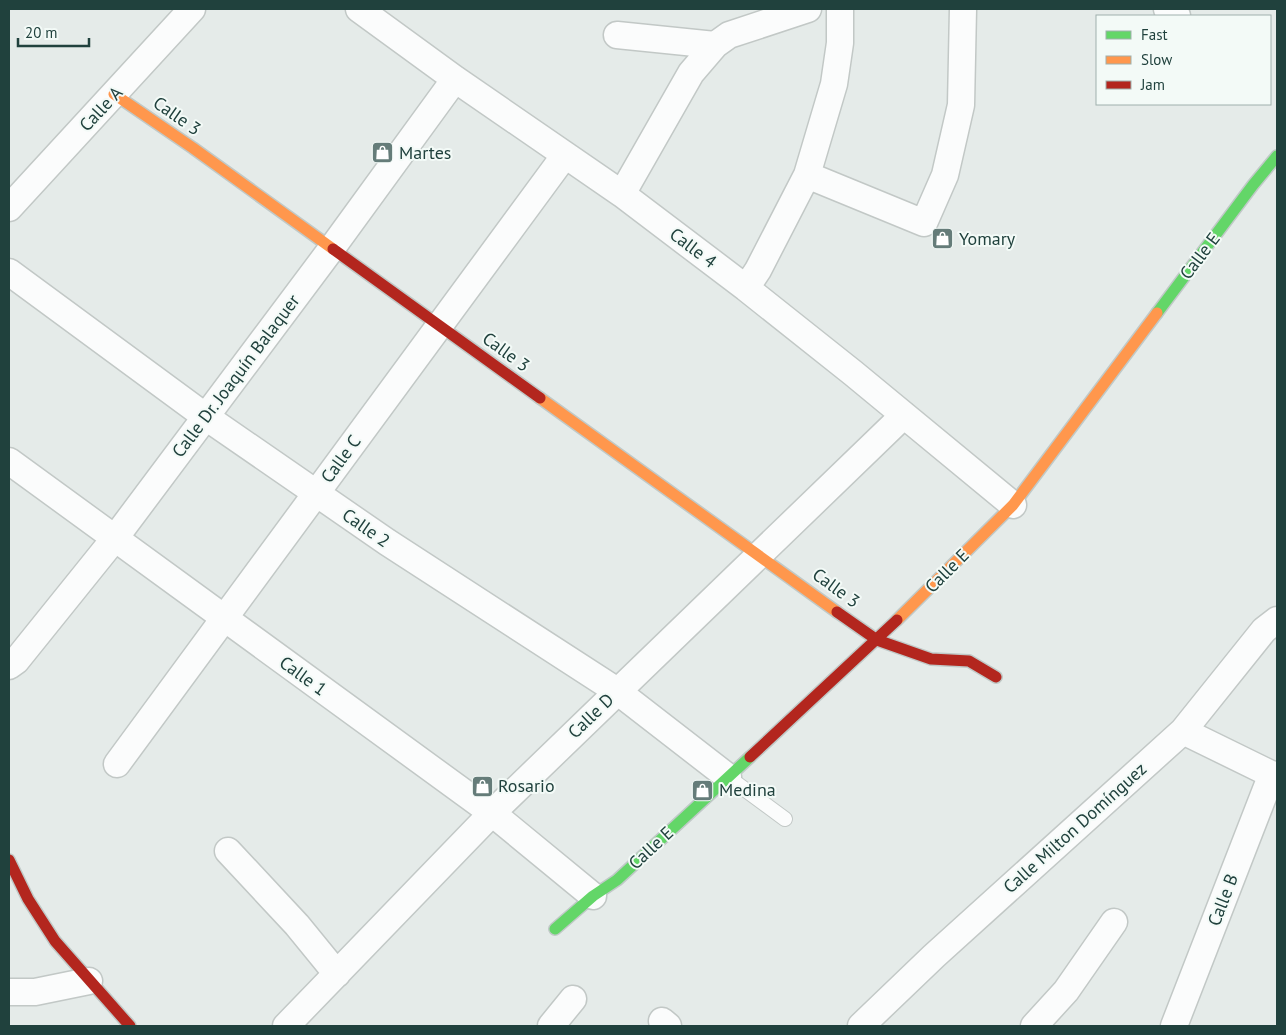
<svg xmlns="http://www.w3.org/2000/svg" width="1286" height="1035" font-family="'PT Sans',sans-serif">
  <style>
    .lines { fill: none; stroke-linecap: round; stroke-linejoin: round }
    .lane-casing { stroke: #c2c8c6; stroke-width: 16 }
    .street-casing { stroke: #c2c8c6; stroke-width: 29 }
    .fast-casing { stroke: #c0c9c7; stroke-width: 14 }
    .slow-casing { stroke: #c0c9c7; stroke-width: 14 }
    .jam-casing { stroke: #c0c9c7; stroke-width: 14 }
    .lane { stroke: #fbfcfc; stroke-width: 14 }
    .street { stroke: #fbfcfc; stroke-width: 26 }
    .fast { stroke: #63d668; stroke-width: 11 }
    .slow { stroke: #ff974d; stroke-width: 11 }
    .jam { stroke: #b3261e; stroke-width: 11 }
    .labels { text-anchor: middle; stroke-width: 4; stroke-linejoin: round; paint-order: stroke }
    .street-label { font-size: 18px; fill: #20413d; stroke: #f3faf7 }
    .poi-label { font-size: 18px; fill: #20413d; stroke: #f3faf7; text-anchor: start }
  </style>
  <rect width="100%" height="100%" fill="#e5ebe9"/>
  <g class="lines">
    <defs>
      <path id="lane" d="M 728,777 L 785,819"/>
      <path id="street" d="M 359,9 L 455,79 L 622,194 L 746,288 L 853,373 L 1013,505
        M 1167,9 L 1177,16
        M 617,35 L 715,45
        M 807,175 L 924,223 L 945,175 L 961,105 L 963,9
        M 622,194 L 691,73 L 715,45 L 729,35 L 808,9
        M 9,208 L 192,9
        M 9,272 L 206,417 L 387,542 L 617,691 L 728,777
        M 746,288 L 758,270 L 807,175 L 834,84 L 840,43 L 840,9
        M 9,461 L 492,813 L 593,896
        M 9,666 L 16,661 L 115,538 L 332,248 L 455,79
        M 1183,731 L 1277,777
        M 117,764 L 565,155
        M 228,851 L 297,925 L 337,974
        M 9,992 L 35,992 L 89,981
        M 662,1021 L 668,1026
        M 286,1026 L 492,813 L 904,415
        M 551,1026 L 573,999
        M 861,1026 L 934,956 L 1183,731 L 1264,630 L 1277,620
        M 1034,1026 L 1066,991 L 1114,922
        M 1174,1026 L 1272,774"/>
      <path id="fast" d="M 1157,313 L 1253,185 L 1277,156
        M 555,929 L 593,896 L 617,880 L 750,757"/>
      <path id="slow" d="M 114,94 L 193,148 L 333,249
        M 540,398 L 837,612
        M 897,620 L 1013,505 L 1157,313"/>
      <path id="jam" d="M 333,249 L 540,398
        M 837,612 L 877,640 L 931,659 L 969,661 L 996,677
        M 750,757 L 897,620
        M 9,860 L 28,899 L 55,941 L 130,1026"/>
    </defs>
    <use href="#lane" class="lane-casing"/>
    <use href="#street" class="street-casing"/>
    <use href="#fast" class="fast-casing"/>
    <use href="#slow" class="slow-casing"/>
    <use href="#jam" class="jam-casing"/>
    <use href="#lane" class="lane"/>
    <use href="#street" class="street"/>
    <use href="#fast" class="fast"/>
    <use href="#slow" class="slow"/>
    <use href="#jam" class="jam"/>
  </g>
  <defs>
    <symbol id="shop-square" viewBox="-11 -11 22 22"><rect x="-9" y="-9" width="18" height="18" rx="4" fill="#657c79" stroke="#f3faf7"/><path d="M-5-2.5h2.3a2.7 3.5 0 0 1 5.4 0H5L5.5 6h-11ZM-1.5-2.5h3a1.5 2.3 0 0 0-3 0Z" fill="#fff"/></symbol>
  </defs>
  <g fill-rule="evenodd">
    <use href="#shop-square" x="370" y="140" width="25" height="25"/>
    <use href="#shop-square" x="930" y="226" width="25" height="25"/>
    <use href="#shop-square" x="470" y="774" width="25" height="25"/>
    <use href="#shop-square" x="690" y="778" width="25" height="25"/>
  </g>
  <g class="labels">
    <g class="street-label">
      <text transform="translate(101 109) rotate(-47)" y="6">Calle A</text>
      <text transform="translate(177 116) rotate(35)" y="6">Calle 3</text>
      <text transform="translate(693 248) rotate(37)" y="6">Calle 4</text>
      <text transform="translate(1200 256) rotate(-53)" y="6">Calle E</text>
      <text transform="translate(506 352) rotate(36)" y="6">Calle 3</text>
      <text transform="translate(236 376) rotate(-53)" y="6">Calle Dr. Joaquín Balaquer</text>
      <text transform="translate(341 459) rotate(-54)" y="6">Calle C</text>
      <text transform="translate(366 528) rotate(35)" y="6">Calle 2</text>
      <text transform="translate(947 571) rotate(-45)" y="6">Calle E</text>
      <text transform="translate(836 588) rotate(36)" y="6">Calle 3</text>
      <text transform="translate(303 676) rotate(36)" y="6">Calle 1</text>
      <text transform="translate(591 716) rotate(-44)" y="6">Calle D</text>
      <text transform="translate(1075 828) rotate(-42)" y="6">Calle Milton Domínguez</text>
      <text transform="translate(651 848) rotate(-43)" y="6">Calle E</text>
      <text transform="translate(1223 900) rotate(-69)" y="6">Calle B</text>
    </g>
    <g class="poi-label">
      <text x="399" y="159">Martes</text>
      <text x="959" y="245">Yomary</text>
      <text x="498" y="792">Rosario</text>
      <text x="719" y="796">Medina</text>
    </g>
  </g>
  <rect width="1286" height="1035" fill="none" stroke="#20413d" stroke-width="20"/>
  <rect x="1096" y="15" width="175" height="90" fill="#f3faf7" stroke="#9fb0ad"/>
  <rect x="1106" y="31" width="25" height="8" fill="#63d668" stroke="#9fb0ad"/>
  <text x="1141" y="40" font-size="15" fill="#20413d">Fast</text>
  <rect x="1106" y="56" width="25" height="8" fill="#ff974d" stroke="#9fb0ad"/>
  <text x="1141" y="65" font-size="15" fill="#20413d">Slow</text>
  <rect x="1106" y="81" width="25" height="8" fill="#b3261e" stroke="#9fb0ad"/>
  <text x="1141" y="90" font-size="15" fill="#20413d">Jam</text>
  <path d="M18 38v8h71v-8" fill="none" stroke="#20413d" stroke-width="2.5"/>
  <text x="25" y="38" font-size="15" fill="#20413d" stroke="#f3faf7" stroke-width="4" paint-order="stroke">20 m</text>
</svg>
